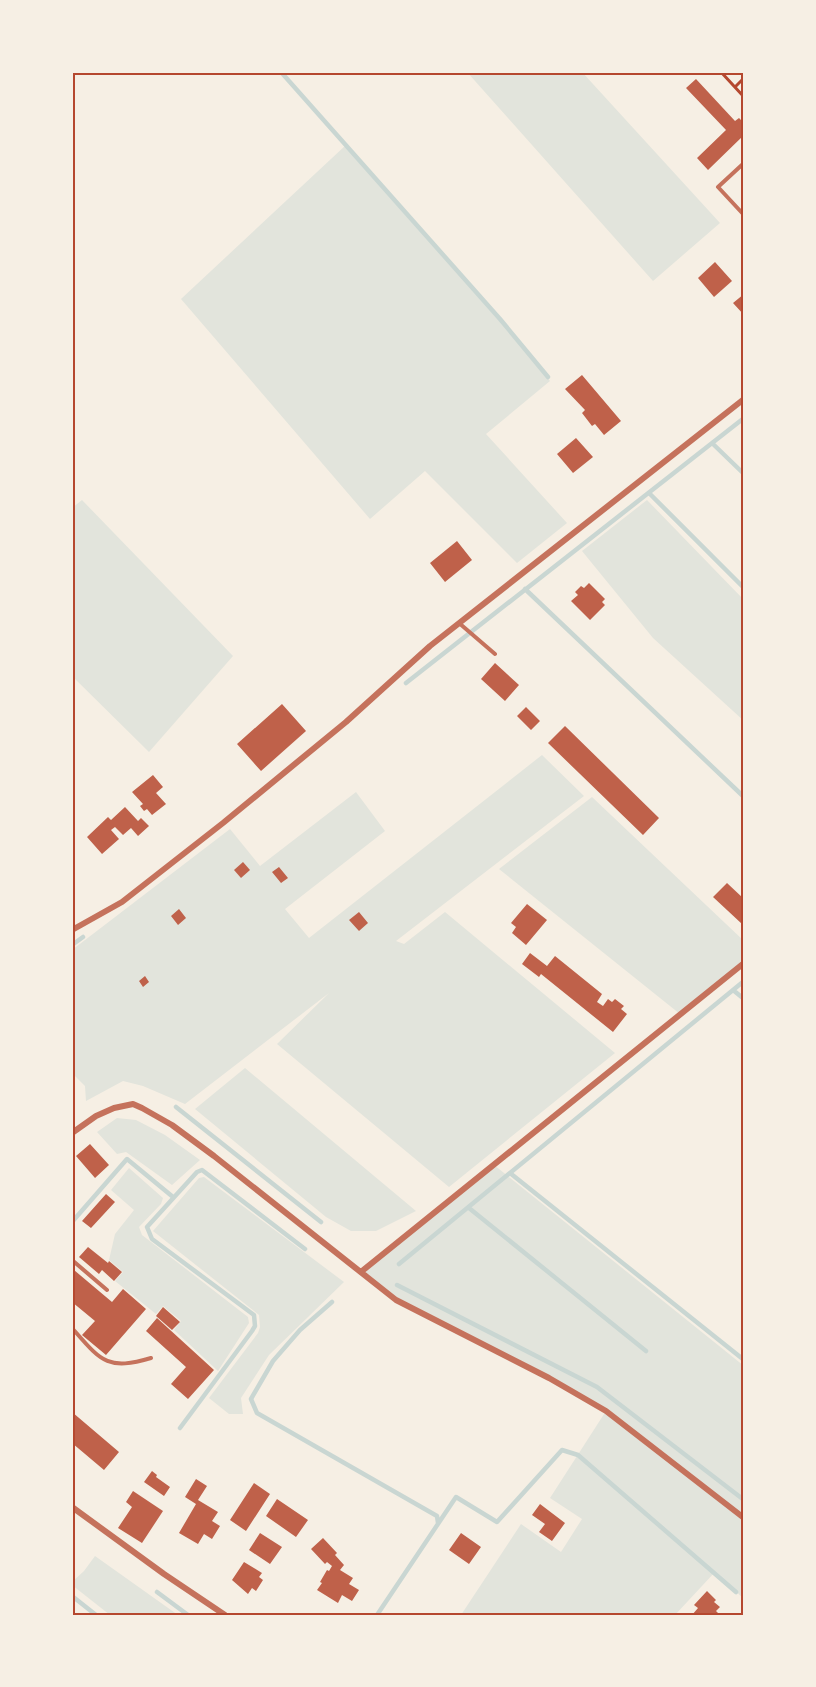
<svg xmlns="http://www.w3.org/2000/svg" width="816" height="1687" font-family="Jost,sans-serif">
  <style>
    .green { fill: #e2e4dc }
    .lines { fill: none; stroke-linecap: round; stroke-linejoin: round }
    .stream { stroke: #c9d6d2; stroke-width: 4.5 }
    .building { fill: #bf614a }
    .path { stroke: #b5482f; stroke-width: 3 }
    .service { stroke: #c5725c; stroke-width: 4 }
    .minor { stroke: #c5725c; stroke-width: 6 }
    .neatline { fill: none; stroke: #b5482f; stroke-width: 2 }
  </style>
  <rect width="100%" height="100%" fill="#f6efe4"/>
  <path class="green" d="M 467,72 L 582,72 L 720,223 L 653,281 Z
    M 346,145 L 500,319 L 550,381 L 486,434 L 567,523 L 517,563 L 425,471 L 370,519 L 181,299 Z
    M 82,500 L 233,656 L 149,752 L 72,676 L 72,508 Z
    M 647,500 L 744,600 L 744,721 L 653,638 L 582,551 Z
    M 542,755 L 584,796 L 396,941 L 404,944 L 445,912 L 615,1053 L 449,1187 L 277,1044 L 329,993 L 185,1104 L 143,1086 L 123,1081 L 86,1101 L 85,1086 L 72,1073 L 72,950 L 230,829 L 260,866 L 356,792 L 385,831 L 285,909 L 309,938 Z
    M 592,797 L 744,941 L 744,963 L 680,1014 L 499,869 Z
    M 245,1068 L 416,1211 L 376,1231 L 351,1231 L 326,1217 L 195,1109 Z
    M 117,1118 L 136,1120 L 165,1135 L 200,1160 L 172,1185 L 126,1152 L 117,1154 L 97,1132 Z
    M 494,1165 L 744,1366 L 744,1599 L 715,1572 L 675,1615 L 461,1615 L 521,1524 L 561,1552 L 582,1519 L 550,1498 L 606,1411 L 396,1300 L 362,1271 Z
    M 129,1168 L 163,1198 L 161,1204 L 139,1227 L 142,1235 L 248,1317 L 249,1323 L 218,1371 L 174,1330 L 181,1321 L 163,1306 L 156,1314 L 115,1281 L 123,1272 L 109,1260 L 115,1234 L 134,1210 L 111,1190 Z
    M 204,1177 L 344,1282 L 269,1355 L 241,1398 L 243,1414 L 229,1414 L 209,1398 L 258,1333 L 260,1327 L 259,1315 L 153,1231 L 199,1178 Z
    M 95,1556 L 178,1615 L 110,1615 L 72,1585 L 72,1582 L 84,1571 Z"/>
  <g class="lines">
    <path class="stream" d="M 281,72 L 500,319 L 548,377
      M 712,443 L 744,474
      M 649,493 L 744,588
      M 525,589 L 744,797
      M 406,683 L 744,418
      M 72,945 L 83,937
      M 733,990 L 744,999
      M 176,1107 L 321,1222
      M 510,1173 L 744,1360
      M 469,1208 L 646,1351
      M 72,1222 L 127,1159 L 173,1197
      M 399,1264 L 744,981
      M 397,1285 L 597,1387 L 744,1500
      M 332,1302 L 300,1330 L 273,1361 L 251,1399 L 257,1413 L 437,1516 L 438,1523
      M 180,1428 L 252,1331 L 255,1326 L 254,1315 L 152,1239 L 147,1227 L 197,1172 L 202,1170 L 305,1249
      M 157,1592 L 188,1615
      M 72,1596 L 96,1615
      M 377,1615 L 456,1497 L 497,1522 L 562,1450 L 578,1455 L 736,1592"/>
  </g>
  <path class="building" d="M 696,79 L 735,121 L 739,118 L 744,123 L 744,135 L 708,170 L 697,158 L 726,130 L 686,88 Z
    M 715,262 L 732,281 L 714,297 L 698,278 Z
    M 744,294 L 744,315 L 733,303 Z
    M 582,375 L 621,421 L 604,435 L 595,424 L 592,426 L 582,413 L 585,410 L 565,389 Z
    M 576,438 L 593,457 L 573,473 L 557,454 Z
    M 457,541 L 472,560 L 445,582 L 430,563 Z
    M 589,583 L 605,599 L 602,602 L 605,605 L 590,620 L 571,601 L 578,595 L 575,592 L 581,586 L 584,588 Z
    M 495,663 L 519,685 L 505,701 L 481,679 Z
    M 282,704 L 306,731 L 261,771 L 237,744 Z
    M 526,707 L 540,721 L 531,730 L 517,716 Z
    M 565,726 L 659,818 L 643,835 L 548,743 Z
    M 153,775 L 163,787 L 156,793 L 166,804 L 152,815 L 147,809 L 144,811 L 140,806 L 143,804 L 132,792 Z
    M 125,807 L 138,821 L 141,818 L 149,826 L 138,836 L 131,828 L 123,835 L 115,827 L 111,830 L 119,839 L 102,854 L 87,837 L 108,817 L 111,820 Z
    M 243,862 L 250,870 L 241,878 L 234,870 Z
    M 279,867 L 288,878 L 281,883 L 272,872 Z
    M 727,883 L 744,899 L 744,922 L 742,924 L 713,897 Z
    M 527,904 L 547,920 L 526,945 L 512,933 L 516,927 L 511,923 Z
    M 179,909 L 186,918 L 178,925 L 171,916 Z
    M 359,912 L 368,923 L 359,931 L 349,920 Z
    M 530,953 L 547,966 L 555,956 L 602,994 L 597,1002 L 603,1006 L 608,999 L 612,1002 L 615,999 L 624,1006 L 621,1009 L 627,1014 L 613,1032 L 541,974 L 539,977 L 522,964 Z
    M 145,976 L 149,982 L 143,987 L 139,981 Z
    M 90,1144 L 109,1165 L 95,1178 L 76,1156 Z
    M 106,1194 L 115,1202 L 91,1228 L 82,1221 Z
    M 88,1247 L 108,1263 L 109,1261 L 122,1272 L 114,1281 L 102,1270 L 99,1274 L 79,1257 Z
    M 74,1270 L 112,1302 L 123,1289 L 146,1309 L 106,1355 L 82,1335 L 95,1321 L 72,1302 L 72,1272 Z
    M 163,1307 L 180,1322 L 172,1330 L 156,1316 Z
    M 157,1318 L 214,1370 L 188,1399 L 171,1384 L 186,1367 L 146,1331 Z
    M 72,1412 L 119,1452 L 104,1470 L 72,1443 Z
    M 152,1471 L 157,1475 L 156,1477 L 170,1487 L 164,1496 L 144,1482 Z
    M 196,1479 L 207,1486 L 198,1500 L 218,1512 L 212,1521 L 220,1526 L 212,1539 L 204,1534 L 198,1544 L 179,1533 L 196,1504 L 185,1497 Z
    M 254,1483 L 270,1494 L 246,1531 L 230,1520 Z
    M 133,1491 L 163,1511 L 142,1543 L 118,1528 L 132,1507 L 126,1502 Z
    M 277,1499 L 308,1520 L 296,1537 L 266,1516 Z
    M 540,1504 L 565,1523 L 552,1541 L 539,1532 L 545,1524 L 532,1515 Z
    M 260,1533 L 282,1547 L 270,1564 L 249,1550 Z
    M 461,1533 L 481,1547 L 469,1564 L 449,1550 Z
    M 323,1538 L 337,1553 L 335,1555 L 344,1565 L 340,1570 L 353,1578 L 349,1584 L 359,1590 L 352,1601 L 342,1595 L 338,1603 L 317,1590 L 322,1583 L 320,1582 L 327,1570 L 329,1571 L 332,1566 L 327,1562 L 325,1564 L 311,1549 Z
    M 244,1562 L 262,1573 L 259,1577 L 263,1580 L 256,1591 L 252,1588 L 248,1594 L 232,1580 Z
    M 707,1591 L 716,1600 L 714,1602 L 720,1607 L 716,1611 L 720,1615 L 692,1615 L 698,1608 L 694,1605 Z"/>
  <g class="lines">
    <path class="path" d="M 721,72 L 744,97
      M 735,87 L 744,78"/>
    <path class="service" d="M 744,163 L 718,187 L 744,215
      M 459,623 L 495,654
      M 72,1260 L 107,1290
      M 72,1328 C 101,1361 107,1371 151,1358"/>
    <path class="minor" d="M 72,930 L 122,902 L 223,823 L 346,722 L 430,646 L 744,399
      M 72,1133 L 96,1116 L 114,1108 L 133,1104 L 142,1108 L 172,1125 L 214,1156 L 396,1300 L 549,1378 L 606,1411 L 744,1518
      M 362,1271 L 744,963
      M 72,1507 L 164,1574 L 225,1615"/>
  </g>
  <rect width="816" height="1687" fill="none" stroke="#f6efe4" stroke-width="147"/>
  <rect x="74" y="74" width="668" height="1540" class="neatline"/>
</svg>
